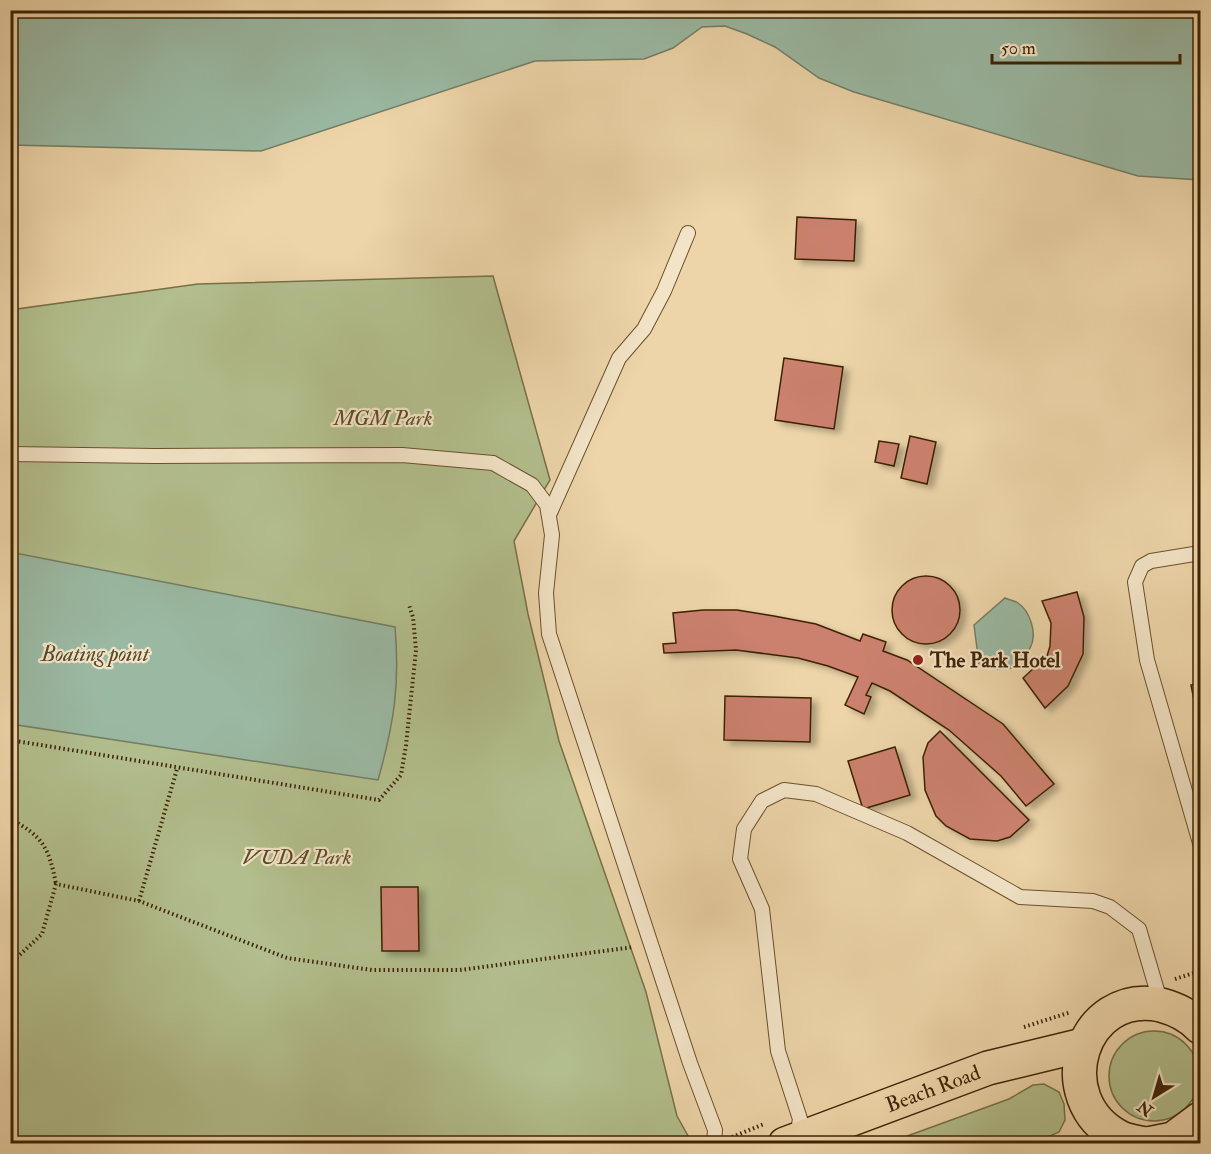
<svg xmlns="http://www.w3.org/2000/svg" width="1211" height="1154" font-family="'IM FELL Double Pica',serif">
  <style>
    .green { fill: #b2be8c; stroke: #787048; stroke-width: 1.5 }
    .water { fill: #9ab9a3; stroke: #757d63; stroke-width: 1.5 }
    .building { fill: #cb816d; stroke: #3e2304; stroke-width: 1.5; filter: url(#shadow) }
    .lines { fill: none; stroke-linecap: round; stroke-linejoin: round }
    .lane-casing { stroke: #6a502d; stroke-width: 16 }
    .primary-casing { stroke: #3e2304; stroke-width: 36 }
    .path { stroke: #3e2304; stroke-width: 4; stroke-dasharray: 1.5 3; stroke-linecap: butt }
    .lane { stroke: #f3e4c7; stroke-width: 14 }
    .primary { stroke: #edd5a9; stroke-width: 33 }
    .poi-dot { fill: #8f2418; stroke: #f3e4c7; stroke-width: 2 }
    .labels { text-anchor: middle; stroke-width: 4.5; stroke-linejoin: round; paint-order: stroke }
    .park-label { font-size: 21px; font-style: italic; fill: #5b4a26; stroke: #f3e4c7 }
    .poi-label { font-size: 21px; font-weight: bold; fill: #3e2304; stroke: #f3e4c7; text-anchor: start }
    .street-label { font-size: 21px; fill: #3e2304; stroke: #f3e4c7 }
    .water-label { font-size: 22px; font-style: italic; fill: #55482c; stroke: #f3e4c7 }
  </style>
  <defs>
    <filter id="shadow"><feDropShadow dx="6" dy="4" stdDeviation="3" flood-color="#0004"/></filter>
  </defs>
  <rect width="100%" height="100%" fill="#edd5a9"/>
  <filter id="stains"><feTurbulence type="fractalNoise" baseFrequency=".00333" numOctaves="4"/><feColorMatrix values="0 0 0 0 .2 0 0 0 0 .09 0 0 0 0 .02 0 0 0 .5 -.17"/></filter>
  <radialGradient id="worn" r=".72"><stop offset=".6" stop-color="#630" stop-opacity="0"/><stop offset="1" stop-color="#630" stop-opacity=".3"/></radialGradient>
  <path class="green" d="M 493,276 L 550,480 L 514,541 L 528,614 L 559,741 L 646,992 L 677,1116 L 692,1143 L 11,1143 L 10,310 L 198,284 Z
    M1109 1076a45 45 0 1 1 90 0a45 45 0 1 1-90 0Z
    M 1033,1085 L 1044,1084 L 1059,1092 L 1064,1104 L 1065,1120 L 1059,1132 L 1034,1143 L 888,1143 L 1009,1099 Z"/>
  <path class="water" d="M 10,11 L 1200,11 L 1200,180 L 1138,176 L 854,92 L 819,78 L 775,47 L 747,34 L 725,26 L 702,27 L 673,48 L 644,59 L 535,61 L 261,151 L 11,145 Z
    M 10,552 L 395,627 C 400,686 394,723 378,780 L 11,724 Z
    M 1005,598 C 1009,600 1015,601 1018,603 C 1030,611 1037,633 1031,646 C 1028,654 1018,662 1013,668 L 998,669 L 979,664 L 974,625 Z"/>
  <path class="building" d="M 797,217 L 856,220 L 854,261 L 795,259 Z
    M 784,358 L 843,367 L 834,429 L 775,420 Z
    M 910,436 L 936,442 L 927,484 L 901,478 Z
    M 879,441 L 899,444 L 894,466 L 875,462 Z
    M892 610a34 34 0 1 1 68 0a34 34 0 1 1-68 0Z
    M 1077,592 L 1084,617 L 1083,654 L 1068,686 L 1045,708 L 1023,678 L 1047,656 L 1050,646 L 1051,623 L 1042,601 Z
    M 703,610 L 737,610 L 774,616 L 816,624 L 860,641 L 863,634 L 886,642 L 883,651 L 907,660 L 1003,724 L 1054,784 L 1026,806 L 1001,776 L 949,730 L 890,691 L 872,683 L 866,695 L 871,697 L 864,714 L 845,705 L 858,677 L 828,666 L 798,658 L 736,650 L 664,653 L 663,644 L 676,643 L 673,613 Z
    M 1200,683 L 1200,730 L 1191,685 Z
    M 725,696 L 811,698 L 810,742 L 724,740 Z
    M 940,731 L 1029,820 L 1010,837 L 997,841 L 970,839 L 946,826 L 936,816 L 925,790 L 923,757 L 928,743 Z
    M 895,747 L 910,795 L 863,809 L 848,761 Z
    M 381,887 L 418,887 L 419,951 L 382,951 Z"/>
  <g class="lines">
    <defs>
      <path id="lane" d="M 10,454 L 155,456 L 402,455 L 493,463 L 532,485 L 547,505 L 552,535 L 546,593 L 549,634 L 690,1063 L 715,1130 L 714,1144
        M 549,515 L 619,358 L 644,329 L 664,291 L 688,233
        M 1200,553 L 1151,561 L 1142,566 L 1135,582 L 1147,660 L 1200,843
        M 797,1137 L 800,1119 L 778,1051 L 762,909 L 740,859 L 744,829 L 762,801 L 784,790 L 816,794 L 907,833 L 1020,897 L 1093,901 L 1110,907 L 1139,929 L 1161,1004"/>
      <g id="primary">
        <path id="s1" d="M 785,1144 L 988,1068 L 1083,1045"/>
        <path d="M 1145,1144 C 1137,1142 1126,1141 1119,1137 C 1047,1099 1081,988 1161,1005 C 1176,1009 1190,1016 1200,1027"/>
        <path d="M 1148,1144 L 1173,1139 L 1200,1119"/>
      </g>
    </defs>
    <use href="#lane" class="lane-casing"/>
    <use href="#primary" class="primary-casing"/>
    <path class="path" d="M 10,740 L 379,800 L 401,775 L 406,745 L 416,650 L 413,617 L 409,605
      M 10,819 C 43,836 49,848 56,884
      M 139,901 L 177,769
      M 10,964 L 42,934 L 56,884 L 139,901 L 287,958 L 372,970 L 460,970 L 634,947
      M 1175,979 L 1200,971
      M 1024,1027 L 1071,1012
      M 732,1137 L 764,1124"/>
    <use href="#lane" class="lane"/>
    <use href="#primary" class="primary"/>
  </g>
  <circle class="poi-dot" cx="918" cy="660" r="6"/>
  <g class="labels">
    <g class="park-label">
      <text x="383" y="425">MGM Park</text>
      <text x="297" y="864">VUDA Park</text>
    </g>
    <g class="poi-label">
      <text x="930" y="667">The Park Hotel</text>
    </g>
    <g class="street-label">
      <text dy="7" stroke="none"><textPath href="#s1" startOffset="158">Beach Road</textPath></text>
    </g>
    <g class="water-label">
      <text x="95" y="661">Boating point</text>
    </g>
  </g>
  <rect width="1211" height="1154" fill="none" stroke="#edd5a9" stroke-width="36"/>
  <rect x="12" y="12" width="1187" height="1130" fill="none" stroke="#3e2304" stroke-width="3"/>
  <rect x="18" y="18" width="1175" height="1118" fill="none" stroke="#3e2304" stroke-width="1.5"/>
  <g transform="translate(1154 1097) rotate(217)" stroke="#f3e4c7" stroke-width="4.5" paint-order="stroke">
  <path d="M0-4.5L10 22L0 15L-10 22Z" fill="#3e2304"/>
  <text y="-9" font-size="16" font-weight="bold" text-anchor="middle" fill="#3e2304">N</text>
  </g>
  <path d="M992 54v9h188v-9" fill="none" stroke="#3e2304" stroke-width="3"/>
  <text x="1001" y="54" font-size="18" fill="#3e2304" stroke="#f3e4c7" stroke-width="4.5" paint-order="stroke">50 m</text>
  <rect width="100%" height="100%" filter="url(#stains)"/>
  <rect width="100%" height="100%" fill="url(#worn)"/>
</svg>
